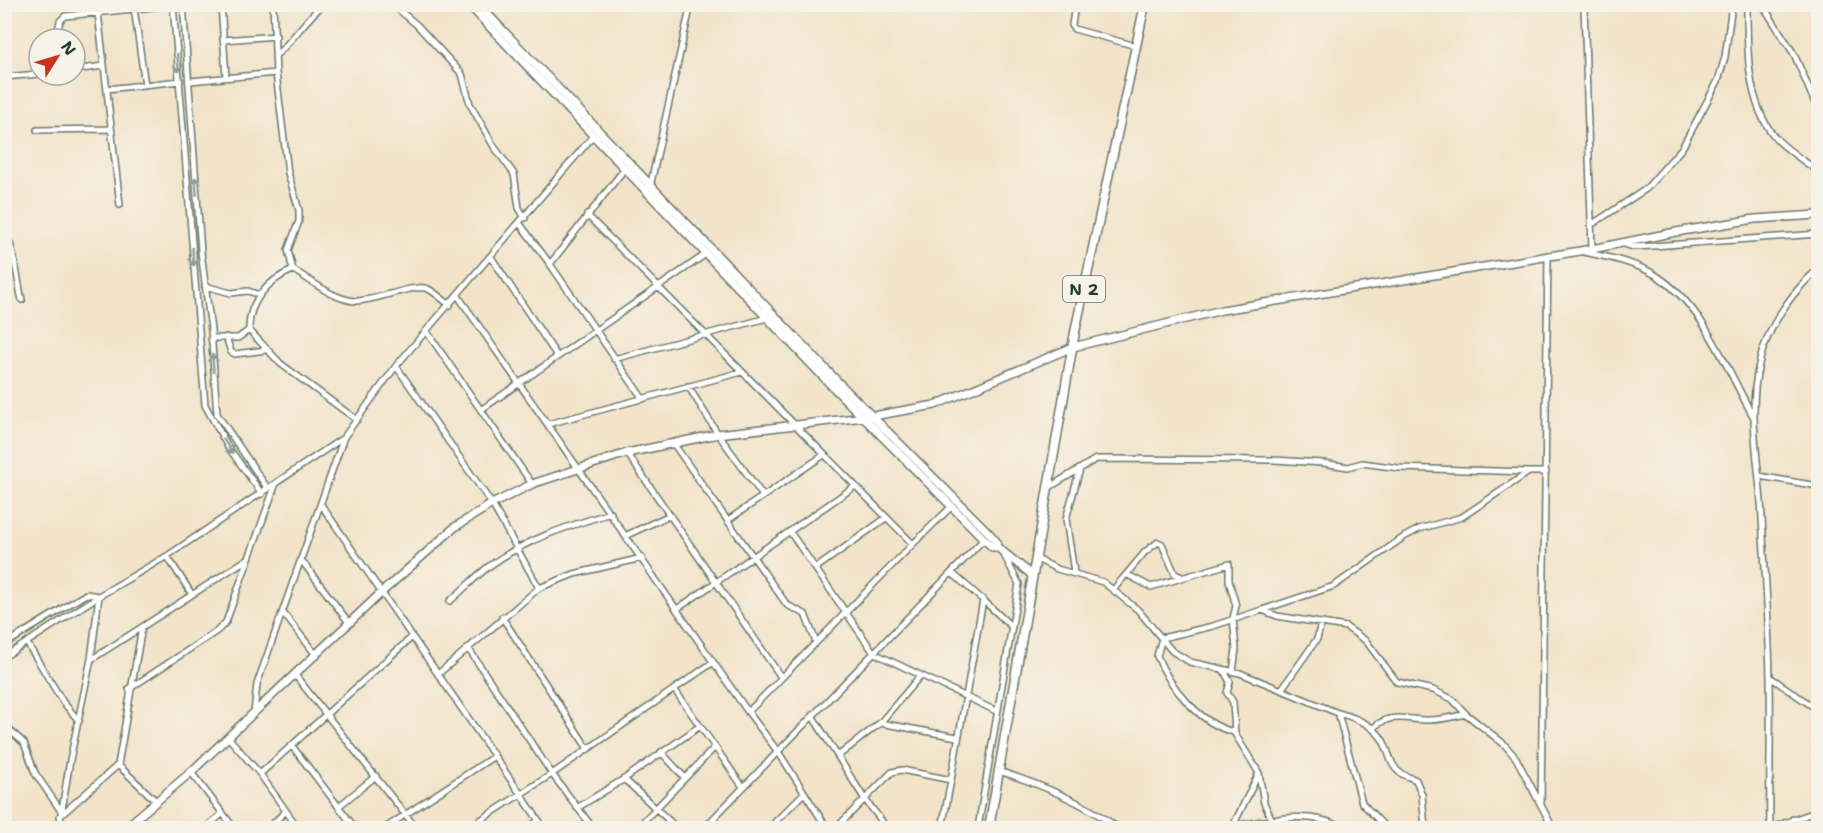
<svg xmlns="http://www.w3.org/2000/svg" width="1823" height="833" font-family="'Shantell Sans',sans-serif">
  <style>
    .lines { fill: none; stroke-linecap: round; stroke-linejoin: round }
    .street-casing { stroke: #697768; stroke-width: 8 }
    .secondary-casing { stroke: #697768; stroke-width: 10 }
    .primary-casing { stroke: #697768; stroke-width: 11 }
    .street { stroke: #fff; stroke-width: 5 }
    .secondary { stroke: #fff; stroke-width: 7 }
    .primary { stroke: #fff; stroke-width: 8 }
    .oneway { stroke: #8f9e9a }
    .labels { text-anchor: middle; stroke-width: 4.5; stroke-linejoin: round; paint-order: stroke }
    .shield { fill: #f7f3e8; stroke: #60746a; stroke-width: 1.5 }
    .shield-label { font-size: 16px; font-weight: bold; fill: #1f3d34 }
  </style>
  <rect width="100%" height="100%" fill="#f7f3e8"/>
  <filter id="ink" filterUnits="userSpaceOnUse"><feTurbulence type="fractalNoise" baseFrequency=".0167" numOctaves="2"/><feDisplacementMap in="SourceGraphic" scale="12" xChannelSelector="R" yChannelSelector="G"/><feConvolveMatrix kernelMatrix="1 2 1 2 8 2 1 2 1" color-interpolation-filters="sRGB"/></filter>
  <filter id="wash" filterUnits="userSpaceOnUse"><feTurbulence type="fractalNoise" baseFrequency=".008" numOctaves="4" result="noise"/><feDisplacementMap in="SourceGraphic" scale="24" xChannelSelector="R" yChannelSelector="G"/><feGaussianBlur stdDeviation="1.35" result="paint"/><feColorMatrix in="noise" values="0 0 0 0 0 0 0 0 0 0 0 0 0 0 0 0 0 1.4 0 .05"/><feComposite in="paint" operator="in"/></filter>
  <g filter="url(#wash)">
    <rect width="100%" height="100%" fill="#f2e3c9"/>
  </g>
  <g filter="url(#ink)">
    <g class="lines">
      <defs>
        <path id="street" d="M 97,4 L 120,205
          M 173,4 L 205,405 L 228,447 L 262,494
          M 183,4 L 201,252 L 211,330 L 217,414 L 268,489
          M 221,4 L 226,77
          M 273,4 L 276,73 L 288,173 L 299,210 L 299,221 L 288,250 L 293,270 C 268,280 248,302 249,330 L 281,364 L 357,420
          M 392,4 L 417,25 L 462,74 L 470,104 L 493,145 L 514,174 L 519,208 L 525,218
          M 1075,4 L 1072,25 L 1074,29 L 1136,46
          M 1584,4 L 1592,249
          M 1747,4 C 1747,46 1746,101 1774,136 C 1786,150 1803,160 1818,171
          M 1762,4 L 1794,54 L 1818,110
          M 134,8 L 145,85
          M 56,39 L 60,21 L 65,16 L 182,4
          M 223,40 L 276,36
          M 276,55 C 294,40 305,19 324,4
          M 75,70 L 103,66
          M 4,77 L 39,74
          M 190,81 L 276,73
          M 107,89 L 180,81
          M 37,130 L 110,129
          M 650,187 L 691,4
          M 4,209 L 6,200
          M 520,224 L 550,264 L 643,399
          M 1591,225 L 1646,189 L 1682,148 L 1718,81 L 1725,57 L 1732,4
          M 4,234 C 14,241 18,285 22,300
          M 1621,243 L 1633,247 L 1653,246 L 1818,234
          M 1584,252 C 1607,257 1633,262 1654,274 C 1704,305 1725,366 1753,416
          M 491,257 L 557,356
          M 550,264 L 626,167
          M 293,270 C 313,281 332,299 355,301 C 374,302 414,283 428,289 C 435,292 443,300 450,305
          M 205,286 L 231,293 L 248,291 L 260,295
          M 458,296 L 748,712 L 913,544 L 587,215
          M 427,332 L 532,484
          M 226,337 L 231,352 L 235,354 L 266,350
          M 211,338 L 238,338 L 249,330
          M 614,359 L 767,318
          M 396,366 L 492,504 L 539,588 L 574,574 L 642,558
          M 688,386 L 718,434 L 763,496
          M 482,409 L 706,254
          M 548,424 L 742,372
          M 673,443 L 787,605 L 805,614 L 816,642
          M 627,453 L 781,677
          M 1759,476 L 1818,486
          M 1048,488 L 1096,459 L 1274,460 L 1323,463 L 1348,467 L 1362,463 L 1399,468 L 1529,472
          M 322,506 L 544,828
          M 728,520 L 824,455
          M 790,532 L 874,653 L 996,711
          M 627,535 L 670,515
          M 913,544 L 952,506
          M 167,556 L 191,593
          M 1035,558 L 1057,569 L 1103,582 L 1138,610 L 1172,651 L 1190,662 L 1240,673 L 1338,713 L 1362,803 L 1386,828
          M 302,561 L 350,624
          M 816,568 L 886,518
          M 1074,572 L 1066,519 L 1080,469
          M 1128,575 L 1151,587 L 1229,564 L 1229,581 L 1236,606 L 1233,618 L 1236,649 L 1233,672
          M 1113,590 L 1145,552 L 1158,542 L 1162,544 L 1175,574 L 1182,577
          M 983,600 L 1012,627
          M 450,601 C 463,590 475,577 488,567 C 524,540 568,526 611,513
          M 677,609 L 854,487
          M 1262,610 L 1334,586 L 1404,537 L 1419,529 L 1462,517 L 1529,472 L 1546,472
          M 284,614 L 317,656
          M 502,617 L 588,749
          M 142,627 L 249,558
          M 27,643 L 63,702 L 79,721
          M 4,645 L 86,594 L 99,596
          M 468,648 L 552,774 L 593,828
          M 4,657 L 99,596
          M 92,659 L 142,627 L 118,765
          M 1224,671 L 1230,682 L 1227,693 L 1233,702 L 1235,734 L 1259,773 L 1232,828
          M 438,674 L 539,588
          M 295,675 L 416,828
          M 1770,677 L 1818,710
          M 129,689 L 217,631 L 226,622 L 275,486
          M 1281,690 L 1317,639 L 1321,623
          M 748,712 L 779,753 L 827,828
          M 254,713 L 257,684 L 344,437 L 396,366 L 594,135
          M 1338,713 C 1358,718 1379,727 1386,747 C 1390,756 1391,766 1399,772 C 1404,776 1410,777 1416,780 L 1422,795 L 1425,828
          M 813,717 L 864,798 L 887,828
          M 880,723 L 957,737
          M 4,725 L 24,743 L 35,773 L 61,811
          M 1373,728 C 1390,712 1407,720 1428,720 C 1441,720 1453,717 1466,714
          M 1234,732 C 1201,725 1169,686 1157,656 L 1162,638 L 1213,626 L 1262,610 L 1277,616 L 1346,627 L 1366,641 L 1397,682 L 1433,690 L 1452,699 L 1466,714 L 1504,744 L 1516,758 L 1553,828
          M 228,737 L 260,774 L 298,828
          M 292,746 L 355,828
          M 715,747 L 743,787
          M 661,752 L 685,778
          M 838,756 L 880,723 L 920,676
          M 999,771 C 1041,785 1082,801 1118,828
          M 191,772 L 234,828
          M 1259,773 L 1264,803 L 1276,828
          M 260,774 L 412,637
          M 624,779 L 700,726
          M 1541,805 L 1548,255
          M 339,806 L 376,776
          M 577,808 L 624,779 L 677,828
          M 60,816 L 118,765 L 156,801
          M 1793,819 L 1795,828
          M 1234,826 C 1268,821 1305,810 1337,825
          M 59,828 L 70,760 L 91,659 L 99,596 L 167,556 L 343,438
          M 205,828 L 222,814
          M 268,828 L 285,812
          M 385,828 L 493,757
          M 468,828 L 552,774 L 712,663
          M 528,828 L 538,821
          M 637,828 L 715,747 L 674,689
          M 704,828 L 984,539
          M 769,828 L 804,793
          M 836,828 L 892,772 L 902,770 L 951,780 L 983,600 L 952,573
          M 942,828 L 951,780
          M 978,828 L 1019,584 L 1003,553
          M 1770,828 C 1769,778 1771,728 1770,678 C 1769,625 1765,571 1762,518 C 1760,467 1747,415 1759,364 C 1767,327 1791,293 1818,269
          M 1771,828 L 1818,811"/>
        <path id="secondary" d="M 468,4 L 832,386 L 992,547 L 997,547 L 1032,575
          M 478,4 L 837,381 L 989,533 L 996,541 L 997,547
          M 125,828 L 191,772 L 381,593 L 455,527 L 492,504 L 532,484 L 627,453 L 718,434 L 873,416 L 935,405 L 1073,347 L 1222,310 L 1592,249 L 1676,232 L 1755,219 L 1818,215"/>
        <path id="primary" d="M 989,828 L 1075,332 L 1145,4"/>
      </defs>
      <use href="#street" class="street-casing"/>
      <use href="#secondary" class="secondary-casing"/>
      <use href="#primary" class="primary-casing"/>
      <use href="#street" class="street"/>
      <use href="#secondary" class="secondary"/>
      <use href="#primary" class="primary"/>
    </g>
    <defs><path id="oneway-shaft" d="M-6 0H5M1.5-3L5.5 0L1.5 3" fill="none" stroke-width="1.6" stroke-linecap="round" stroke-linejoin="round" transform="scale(1.5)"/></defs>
    <g class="oneway">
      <use href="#oneway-shaft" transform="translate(178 63) rotate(85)"/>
      <use href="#oneway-shaft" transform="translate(196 186) rotate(-94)"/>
      <use href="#oneway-shaft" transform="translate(193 257) rotate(86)"/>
      <use href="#oneway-shaft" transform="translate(213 363) rotate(-94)"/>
      <use href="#oneway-shaft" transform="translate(228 446) rotate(57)"/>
    </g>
  </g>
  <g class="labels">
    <rect class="shield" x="1063" y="276" width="42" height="26" rx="4.5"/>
    <g class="shield-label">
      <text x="1084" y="295">N 2</text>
    </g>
  </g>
  <rect width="1823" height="833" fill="none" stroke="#f7f3e8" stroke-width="24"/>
  <g transform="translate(57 57) rotate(53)"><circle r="28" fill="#f7f3e8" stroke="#a1aaa0" stroke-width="1.5"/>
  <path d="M0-4.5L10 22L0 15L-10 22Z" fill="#c8321e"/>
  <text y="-9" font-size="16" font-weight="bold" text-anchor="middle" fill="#1f3d34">N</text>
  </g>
</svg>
